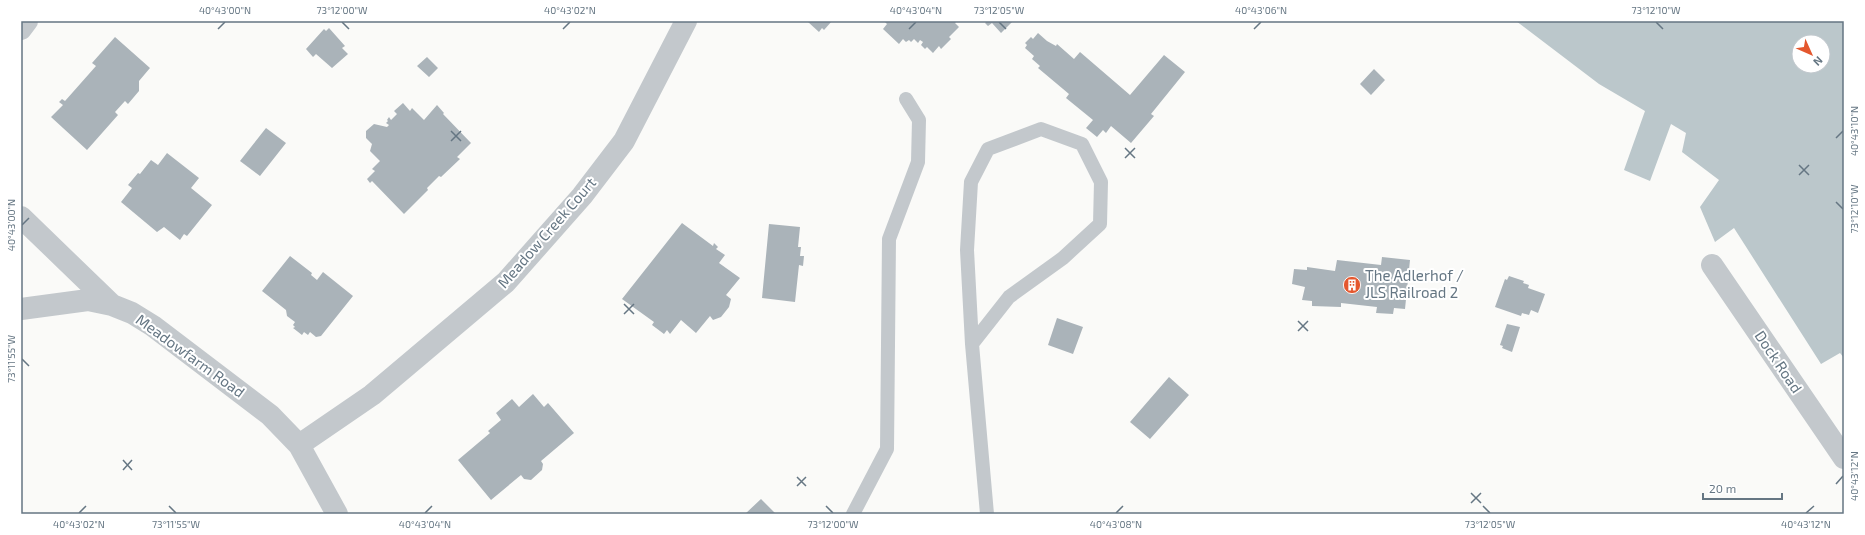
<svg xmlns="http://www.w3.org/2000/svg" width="1865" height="535" font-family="'Exo 2',sans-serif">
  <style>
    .water { fill: #bbc7cb; fill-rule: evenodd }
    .building { fill: #aab3b9 }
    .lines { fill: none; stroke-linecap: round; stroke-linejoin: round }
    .lane { stroke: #c3c8cc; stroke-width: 14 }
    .street { stroke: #c3c8cc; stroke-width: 22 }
    .ticks { fill: none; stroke: #657683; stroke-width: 1.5 }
    .labels { text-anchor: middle; stroke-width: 4; stroke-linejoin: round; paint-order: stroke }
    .street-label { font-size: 15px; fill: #657683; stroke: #fff }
    .poi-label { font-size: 15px; fill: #657683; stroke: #fff; text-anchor: start }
    .neatline { fill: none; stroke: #657683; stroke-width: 1.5 }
    .ticks-label { font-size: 10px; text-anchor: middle; fill: #657683 }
  </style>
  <rect width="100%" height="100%" fill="#fafaf8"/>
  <path class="water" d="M 1516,21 L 1844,21 L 1844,358 L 1840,353 L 1821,364 L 1734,228 L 1715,242 L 1700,207 L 1719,180 L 1682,152 L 1686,133 L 1671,124 L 1650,181 L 1624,170 L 1645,111 L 1599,84 ZM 1799,42 L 1823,42 L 1823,66 L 1799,66 Z"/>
  <path class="building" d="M 809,21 L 832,21 L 824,30 L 822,28 L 819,32 L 808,22 Z
    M 884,21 L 957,21 L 955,23 L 959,27 L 949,37 L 951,39 L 941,49 L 939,46 L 933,53 L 927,47 L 925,49 L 921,45 L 923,42 L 920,40 L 918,43 L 914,39 L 911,42 L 909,40 L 906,42 L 903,39 L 899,44 L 883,29 L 887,24 Z
    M 987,21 L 1013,21 L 1001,33 L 992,23 L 988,26 L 985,23 Z
    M 329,28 L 345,46 L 342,48 L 348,54 L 332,68 L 316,54 L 313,57 L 306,49 L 324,29 L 326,31 Z
    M 1038,33 L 1047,41 L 1056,46 L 1057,44 L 1074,59 L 1080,52 L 1130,95 L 1164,55 L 1185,72 L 1151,114 L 1154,116 L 1131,143 L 1111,126 L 1106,133 L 1103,130 L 1097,137 L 1086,128 L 1093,120 L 1066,98 L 1069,94 L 1038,68 L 1040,66 L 1032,59 L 1034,56 L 1025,48 L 1027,45 L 1025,43 L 1031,37 L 1033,39 Z
    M 115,37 L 150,68 L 139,81 L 139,91 L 128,104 L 125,101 L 115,112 L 118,115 L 87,150 L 51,117 L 63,105 L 59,102 L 62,99 L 65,101 L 96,66 L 92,63 Z
    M 427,57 L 438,68 L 429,77 L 417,66 Z
    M 1374,69 L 1385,80 L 1371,95 L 1360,84 Z
    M 403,103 L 410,111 L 412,108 L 424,120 L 437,105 L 444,113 L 443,114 L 471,143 L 457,157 L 460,159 L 441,177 L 439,176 L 427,188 L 428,190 L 404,214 L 372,181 L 370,183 L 367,179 L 375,171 L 372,169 L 380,161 L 370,151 L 372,144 L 366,138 L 366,131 L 374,124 L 387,127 L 389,125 L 386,123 L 388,121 L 387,120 L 389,117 L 391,120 L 397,114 L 394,111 Z
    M 266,128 L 286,143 L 260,176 L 240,161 Z
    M 167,153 L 199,178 L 191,188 L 212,205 L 187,236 L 184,234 L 180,240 L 164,227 L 157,232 L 121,202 L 132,188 L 128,185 L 138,173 L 140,174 L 151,160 L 158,165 Z
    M 682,223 L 713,246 L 714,243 L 718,247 L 716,249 L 725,255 L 719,263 L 740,278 L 726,295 L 731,299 L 729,307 L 721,317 L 713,320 L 710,316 L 696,333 L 681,320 L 670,334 L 667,330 L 664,334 L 652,325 L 654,322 L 622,299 Z
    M 769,224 L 800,227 L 798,247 L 801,247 L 800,256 L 804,256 L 803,266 L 799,265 L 795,302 L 762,298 Z
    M 290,256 L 312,273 L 311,275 L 317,280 L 323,272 L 353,296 L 321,336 L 316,337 L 310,332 L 308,335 L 304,332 L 302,335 L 293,328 L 295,327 L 293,325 L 295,322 L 287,316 L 286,310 L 262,291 Z
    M 1382,257 L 1410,260 L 1405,309 L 1394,308 L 1393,314 L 1376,313 L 1377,307 L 1341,303 L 1341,307 L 1312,306 L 1312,301 L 1302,300 L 1305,287 L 1292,284 L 1294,269 L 1307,270 L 1307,267 L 1335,271 L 1337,260 L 1381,265 Z
    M 1509,276 L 1524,281 L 1523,283 L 1529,285 L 1528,288 L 1545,294 L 1538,313 L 1531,310 L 1529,315 L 1522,313 L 1521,316 L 1495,307 L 1505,279 L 1507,280 Z
    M 1057,318 L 1083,327 L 1073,354 L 1048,345 Z
    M 1507,324 L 1520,327 L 1512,352 L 1502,348 L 1503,346 L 1500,345 Z
    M 1169,377 L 1189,395 L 1150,439 L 1130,422 Z
    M 533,394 L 544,407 L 548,403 L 574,433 L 541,461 L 543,464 L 542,470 L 531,480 L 524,479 L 521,475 L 491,500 L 458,460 L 490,433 L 488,431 L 501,420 L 496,413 L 512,399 L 519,407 Z
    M 761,499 L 776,514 L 745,514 Z"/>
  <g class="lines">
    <path class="lane" d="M 972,344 L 1009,297 L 1063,258 L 1100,224 L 1101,182 L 1082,144 L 1041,129 L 988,149 L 971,182 L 967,250 L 972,344 L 987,514
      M 853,514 L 887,449 L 889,239 L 918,162 L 919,120 L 906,99"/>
    <path class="street" d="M 21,29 L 27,21
      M 21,217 L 112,305 L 132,313 L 153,326 L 270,415 L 299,445 L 337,514
      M 1712,265 L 1844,458
      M 21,309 L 88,300 L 112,305
      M 299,445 L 372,395 L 506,282 L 582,196 L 624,141 L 686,21"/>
  </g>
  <path class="ticks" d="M 342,22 L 349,29M 999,22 L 1006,29M 1656,22 L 1663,29M 218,29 L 225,22M 563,29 L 570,22M 909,29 L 916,22M 1254,29 L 1261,22M 451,131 L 461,141M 1836,138 L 1843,131M 451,141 L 461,131M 1125,148 L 1135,158M 1125,158 L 1135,148M 1799,165 L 1809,175M 1799,175 L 1809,165M 1836,202 L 1843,209M 22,225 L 29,218M 624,304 L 634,314M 624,314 L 634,304M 1298,321 L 1308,331M 1298,331 L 1308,321M 22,359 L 29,366M 123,460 L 132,470M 123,470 L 132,460M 797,477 L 806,486M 1836,484 L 1843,476M 797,486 L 806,477M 1471,493 L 1481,503M 1471,503 L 1481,493M 169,506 L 176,513M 826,506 L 833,513M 1483,506 L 1490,513M 79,513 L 86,506M 425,513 L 432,506M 1116,513 L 1123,506M 1806,513 L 1814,506"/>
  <defs>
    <symbol id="building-disc" viewBox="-11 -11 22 22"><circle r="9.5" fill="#e4572e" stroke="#fff"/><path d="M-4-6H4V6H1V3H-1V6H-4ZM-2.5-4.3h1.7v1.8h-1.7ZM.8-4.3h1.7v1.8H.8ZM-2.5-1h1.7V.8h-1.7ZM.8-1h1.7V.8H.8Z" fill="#fff"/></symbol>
  </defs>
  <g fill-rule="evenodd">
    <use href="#building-disc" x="1342" y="275" width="20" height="20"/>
  </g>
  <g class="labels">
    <g class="street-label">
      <text transform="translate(547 233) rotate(-49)" y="5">Meadow Creek Court</text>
      <text transform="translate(190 356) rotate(36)" y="5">Meadowfarm Road</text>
      <text transform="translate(1778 362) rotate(56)" y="5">Dock Road</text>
    </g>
    <g class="poi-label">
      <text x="1365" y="281">The Adlerhof /<tspan x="1365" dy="17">JLS Railroad 2</tspan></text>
    </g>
  </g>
  <rect width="1865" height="535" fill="none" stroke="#ffffff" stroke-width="44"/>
  <g transform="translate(1811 54) rotate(135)"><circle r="19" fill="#ffffff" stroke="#c1c8cd"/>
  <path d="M0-3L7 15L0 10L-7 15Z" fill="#e4572e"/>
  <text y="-6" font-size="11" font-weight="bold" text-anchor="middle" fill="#657683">N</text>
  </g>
  <path d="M1703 493v6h79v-6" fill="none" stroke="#657683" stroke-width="2"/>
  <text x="1709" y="493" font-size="12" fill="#657683" stroke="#ffffff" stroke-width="3" paint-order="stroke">20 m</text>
  <rect x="22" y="22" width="1821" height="491" class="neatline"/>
  <g class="ticks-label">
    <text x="225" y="14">40°43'00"N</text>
    <text x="342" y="14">73°12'00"W</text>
    <text x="570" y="14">40°43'02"N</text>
    <text x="916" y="14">40°43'04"N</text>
    <text x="999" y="14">73°12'05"W</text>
    <text x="1261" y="14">40°43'06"N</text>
    <text x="1656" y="14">73°12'10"W</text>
    <text transform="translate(1854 131) rotate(-90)" y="4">40°43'10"N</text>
    <text transform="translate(1854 209) rotate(-90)" y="4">73°12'10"W</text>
    <text transform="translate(11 225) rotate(-90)" y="4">40°43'00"N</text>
    <text transform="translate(11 359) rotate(-90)" y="4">73°11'55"W</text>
    <text transform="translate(1854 476) rotate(-90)" y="4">40°43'12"N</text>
    <text x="79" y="528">40°43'02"N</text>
    <text x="176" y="528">73°11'55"W</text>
    <text x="425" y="528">40°43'04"N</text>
    <text x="833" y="528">73°12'00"W</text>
    <text x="1116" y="528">40°43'08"N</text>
    <text x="1490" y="528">73°12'05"W</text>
    <text x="1806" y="528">40°43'12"N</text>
  </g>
</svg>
